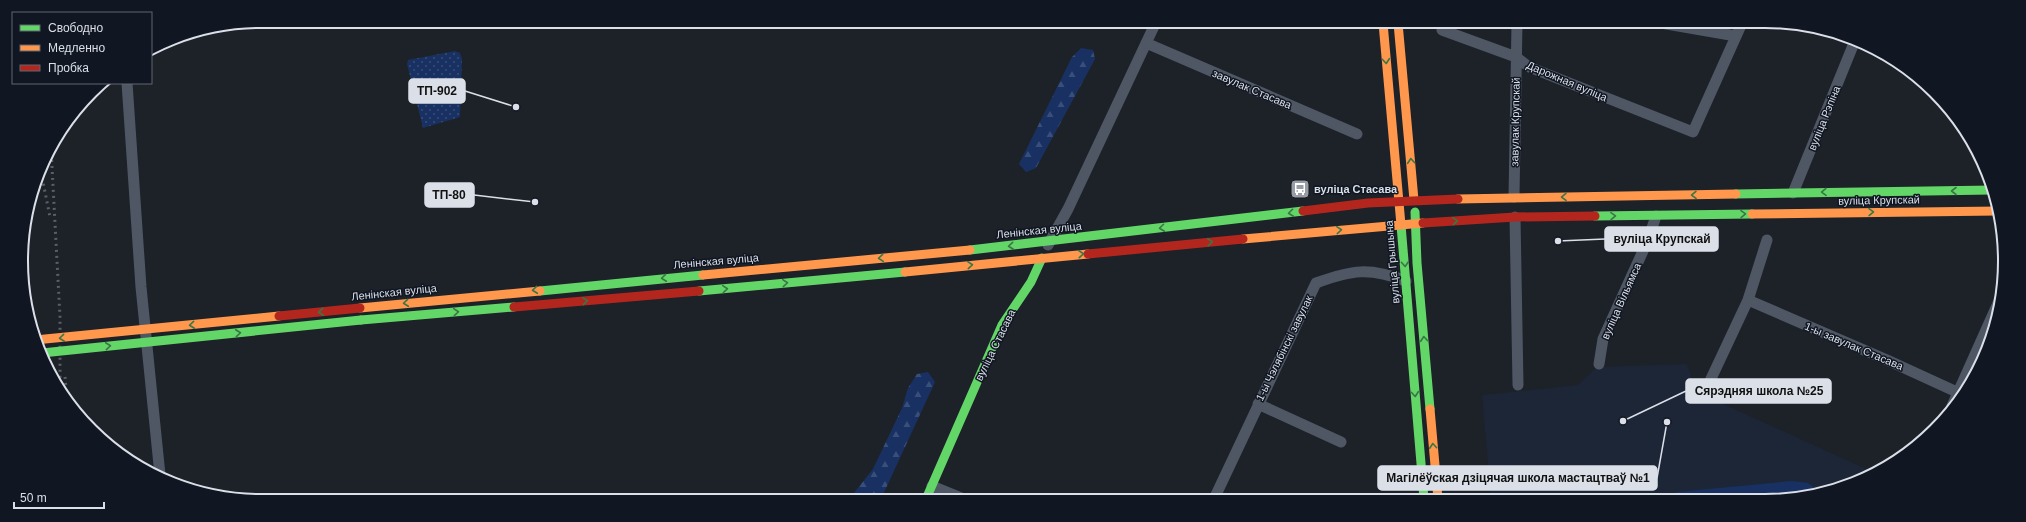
<svg xmlns="http://www.w3.org/2000/svg" width="2026" height="522" font-family="Helvetica,sans-serif">
  <style>
    .built { fill: #1d2637 }
    .grass { fill: url(#grass-dots) }
    .forest { fill: url(#forest-firs) }
    .garden { fill: #183162 }
    .lines { fill: none; stroke-linecap: round; stroke-linejoin: round }
    .street { stroke: #4f5765; stroke-width: 11 }
    .fast { stroke: #63d668; stroke-width: 9 }
    .slow { stroke: #ff974d; stroke-width: 9 }
    .jam { stroke: #b3261e; stroke-width: 9 }
    .rail { stroke: #595e68; stroke-width: 3; stroke-dasharray: 2 4; stroke-linecap: butt }
    .fast-bridge { stroke: #63d668; stroke-width: 9 }
    .slow-bridge { stroke: #ff974d; stroke-width: 9 }
    .jam-bridge { stroke: #b3261e; stroke-width: 9 }
    .oneway { stroke: #3a7645 }
    .labels { text-anchor: middle; stroke-width: 3; stroke-linejoin: round; paint-order: stroke }
    .street-label { font-size: 11px; fill: #dadfe8; stroke: #101622 }
    .poi-label { font-size: 11px; font-weight: bold; fill: #dadfe8; stroke: #101622; text-anchor: start }
    .rim { fill: none; stroke: #dadfe8; stroke-width: 2 }
    .leader { fill: none; stroke: #dadfe8; stroke-width: 1.5 }
    .callout-dot { fill: #dadfe8; stroke: #101622; stroke-width: 1.5 }
    .callout { fill: #dadfe8; stroke: #dadfe8; stroke-width: 1.5 }
    .callout-label { font-size: 12px; text-anchor: middle; font-weight: bold; fill: #111 }
  </style>
  <defs>
    <pattern id="grass-dots" width="8" height="8" patternUnits="userSpaceOnUse"><rect width="8" height="8" fill="#183162"/><path d="M2 2h.1M6 6h.1" fill="none" stroke="#394e78" stroke-width="1.8" stroke-linecap="round"/></pattern>
    <pattern id="forest-firs" width="22" height="20" patternUnits="userSpaceOnUse"><rect width="22" height="20" fill="#183162"/><path d="M5 1l3.5 6h-7zM16 11l3.5 6h-7z" fill="#394e78"/></pattern>
  </defs>
  <rect width="100%" height="100%" fill="#1d2128"/>
  <path class="built" d="M 1687,364 L 1697,392 L 1875,473 L 1871,476 L 1796,499 L 1491,499 L 1482,395 L 1578,385 L 1597,367 Z"/>
  <path class="grass" d="M 455,51 L 460,53 L 462,59 L 460,117 L 423,128 L 407,64 L 408,60 Z"/>
  <path class="forest" d="M 1081,48 L 1093,50 L 1095,59 L 1036,168 L 1026,172 L 1019,164 L 1072,57 Z
    M 928,372 L 935,382 L 881,499 L 852,499 L 853,494 L 873,469 L 902,408 L 908,388 L 917,374 Z"/>
  <path class="garden" d="M 1792,481 L 1808,483 L 1820,492 L 1796,499 L 1661,499 L 1677,492 Z"/>
  <g class="lines">
    <path class="street" d="M 1661,23 L 1736,36
      M 1442,30 L 1516,57 L 1529,67 L 1693,132 L 1742,23
      M 1146,43 L 1357,134
      M 127,83 L 141,287 L 160,475
      M 1793,193 L 1854,43
      M 1514,197 L 1517,23
      M 1515,217 L 1518,385
      M 1048,245 L 1068,209 L 1156,22
      M 1748,300 L 1887,360 L 1959,393
      M 1599,364 L 1603,339 L 1648,240 L 1656,216
      M 1709,383 L 1748,300 L 1767,240
      M 1258,404 L 1341,442
      M 1952,406 L 2003,292
      M 932,486 L 964,499
      M 1214,499 L 1316,283 C 1352,270 1369,267 1406,281"/>
    <path class="fast" d="M 1736,194 L 1993,190
      M 1415,212 L 1417,263 L 1430,409
      M 1595,216 L 1752,214
      M 1401,225 L 1424,499
      M 970,250 L 1303,211
      M 540,291 L 703,275
      M 699,291 L 905,272
      M 361,320 L 514,307
      M 926,499 L 1002,325 L 1031,282 L 1042,258"/>
    <path class="slow" d="M 1383,23 L 1401,225
      M 1398,23 L 1414,200
      M 1458,199 L 1736,194
      M 1752,214 L 1998,211
      M 1243,239 L 1423,223
      M 905,272 L 1088,254
      M 703,275 L 970,250
      M 360,308 L 540,291
      M 1430,409 L 1438,499"/>
    <path class="jam" d="M 1303,211 L 1368,203 L 1458,199
      M 1423,223 L 1515,217 L 1595,216
      M 1088,254 L 1243,239
      M 514,307 L 699,291"/>
    <path class="rail" d="M 51,148 L 60,317 L 60,387
      M 41,172 L 50,217
      M 65,377 L 67,400"/>
    <path class="fast-bridge" d="M 42,353 L 361,320"/>
    <path class="slow-bridge" d="M 35,340 L 279,316"/>
    <path class="jam-bridge" d="M 279,316 L 360,308"/>
  </g>
  <defs><path id="oneway-chevron" d="M-2-3.5L2.5 0L-2 3.5" fill="none" stroke-width="1.6" stroke-linecap="round" stroke-linejoin="round"/></defs>
  <g class="oneway">
    <use href="#oneway-chevron" transform="translate(1386 61) rotate(85)"/>
    <use href="#oneway-chevron" transform="translate(1411 161) rotate(-95)"/>
    <use href="#oneway-chevron" transform="translate(1954 191) rotate(180)"/>
    <use href="#oneway-chevron" transform="translate(1824 192) rotate(179)"/>
    <use href="#oneway-chevron" transform="translate(1694 195) rotate(179)"/>
    <use href="#oneway-chevron" transform="translate(1564 197) rotate(179)"/>
    <use href="#oneway-chevron" transform="translate(1871 212) rotate(-1)"/>
    <use href="#oneway-chevron" transform="translate(1291 213) rotate(173)"/>
    <use href="#oneway-chevron" transform="translate(1743 214) rotate(-1)"/>
    <use href="#oneway-chevron" transform="translate(1613 216) rotate(-1)"/>
    <use href="#oneway-chevron" transform="translate(1455 221) rotate(-4)"/>
    <use href="#oneway-chevron" transform="translate(1162 228) rotate(173)"/>
    <use href="#oneway-chevron" transform="translate(1339 230) rotate(-5)"/>
    <use href="#oneway-chevron" transform="translate(1210 242) rotate(-5)"/>
    <use href="#oneway-chevron" transform="translate(1011 246) rotate(174)"/>
    <use href="#oneway-chevron" transform="translate(1081 254) rotate(-5)"/>
    <use href="#oneway-chevron" transform="translate(881 258) rotate(175)"/>
    <use href="#oneway-chevron" transform="translate(1405 264) rotate(86)"/>
    <use href="#oneway-chevron" transform="translate(970 265) rotate(-5)"/>
    <use href="#oneway-chevron" transform="translate(664 278) rotate(174)"/>
    <use href="#oneway-chevron" transform="translate(785 283) rotate(-5)"/>
    <use href="#oneway-chevron" transform="translate(725 289) rotate(-5)"/>
    <use href="#oneway-chevron" transform="translate(535 290) rotate(174)"/>
    <use href="#oneway-chevron" transform="translate(585 301) rotate(-5)"/>
    <use href="#oneway-chevron" transform="translate(406 303) rotate(174)"/>
    <use href="#oneway-chevron" transform="translate(321 312) rotate(174)"/>
    <use href="#oneway-chevron" transform="translate(456 312) rotate(-5)"/>
    <use href="#oneway-chevron" transform="translate(192 325) rotate(174)"/>
    <use href="#oneway-chevron" transform="translate(238 333) rotate(-6)"/>
    <use href="#oneway-chevron" transform="translate(62 338) rotate(174)"/>
    <use href="#oneway-chevron" transform="translate(1424 339) rotate(-95)"/>
    <use href="#oneway-chevron" transform="translate(108 346) rotate(-6)"/>
    <use href="#oneway-chevron" transform="translate(1415 394) rotate(85)"/>
    <use href="#oneway-chevron" transform="translate(1433 446) rotate(-95)"/>
  </g>
  <defs>
    <symbol id="bus-square" viewBox="-11 -11 22 22"><rect x="-9" y="-9" width="18" height="18" rx="4" fill="#989ca5" stroke="#101622"/><path d="M-5-6H5V4H4V6H2V4H-2V6H-4V4H-5ZM-3.5-4V0h7V-4ZM-3.5 1.2v1.5H-2V1.2ZM2 1.2v1.5H3.5V1.2Z" fill="#fff"/></symbol>
  </defs>
  <g fill-rule="evenodd">
    <use href="#bus-square" x="1289" y="178" width="22" height="22"/>
  </g>
  <g class="labels">
    <g class="street-label">
      <text transform="translate(1567 81) rotate(23)" y="4">Дарожная вуліца</text>
      <text transform="translate(1252 89) rotate(23)" y="4">завулак Стасава</text>
      <text transform="translate(1824 118) rotate(-68)" y="4">вуліца Рэпіна</text>
      <text transform="translate(1515 122) rotate(-89)" y="4">завулак Крупскай</text>
      <text transform="translate(1879 200) rotate(-1)" y="4">вуліца Крупскай</text>
      <text transform="translate(1039 230) rotate(-6)" y="4">Ленінская вуліца</text>
      <text transform="translate(716 261) rotate(-5)" y="4">Ленінская вуліца</text>
      <text transform="translate(1392 262) rotate(-95)" y="4">вуліца Грышына</text>
      <text transform="translate(394 292) rotate(-6)" y="4">Ленінская вуліца</text>
      <text transform="translate(1621 301) rotate(-66)" y="4">вуліца Вільямса</text>
      <text transform="translate(995 345) rotate(-64)" y="4">вуліца Стасава</text>
      <text transform="translate(1854 346) rotate(23)" y="4">1-ы завулак Стасава</text>
      <text transform="translate(1284 348) rotate(-64)" y="4">1-ы Чэлябінскі завулак</text>
    </g>
    <g class="poi-label">
      <text x="1314" y="193">вуліца Стасава</text>
    </g>
  </g>
  <path d="M0 0H2026V522H0ZM261 28H1765A233 233 0 0 1 1998 261V261A233 233 0 0 1 1765 494H261A233 233 0 0 1 28 261V261A233 233 0 0 1 261 28Z" fill="#101622" fill-rule="evenodd"/>
  <path class="rim" d="M261 28H1765A233 233 0 0 1 1998 261V261A233 233 0 0 1 1765 494H261A233 233 0 0 1 28 261V261A233 233 0 0 1 261 28Z"/>
  <path class="leader" d="M516 107L465 91M535 202L474 195M1558 241L1605 239M1623 421L1686 391M1667 422L1657 478"/>
  <g class="callout-dot">
    <circle cx="516" cy="107" r="4"/>
    <circle cx="535" cy="202" r="4"/>
    <circle cx="1558" cy="241" r="4"/>
    <circle cx="1623" cy="421" r="4"/>
    <circle cx="1667" cy="422" r="4"/>
  </g>
  <g class="callout">
    <rect x="409" y="79" width="56" height="24" rx="4"/>
    <rect x="425" y="183" width="49" height="24" rx="4"/>
    <rect x="1605" y="227" width="113" height="24" rx="4"/>
    <rect x="1686" y="379" width="145" height="24" rx="4"/>
    <rect x="1378" y="466" width="279" height="24" rx="4"/>
  </g>
  <g class="callout-label">
    <text x="437" y="95">ТП-902</text>
    <text x="449" y="199">ТП-80</text>
    <text x="1662" y="243">вуліца Крупскай</text>
    <text x="1759" y="395">Сярэдняя школа №25</text>
    <text x="1518" y="482">Магілёўская дзіцячая школа мастацтваў №1</text>
  </g>
  <rect x="12" y="12" width="140" height="72" fill="#101622" stroke="#616671"/>
  <rect x="20" y="25" width="20" height="6" fill="#63d668" stroke="#616671"/>
  <text x="48" y="32" font-size="12" fill="#dadfe8">Свободно</text>
  <rect x="20" y="45" width="20" height="6" fill="#ff974d" stroke="#616671"/>
  <text x="48" y="52" font-size="12" fill="#dadfe8">Медленно</text>
  <rect x="20" y="65" width="20" height="6" fill="#b3261e" stroke="#616671"/>
  <text x="48" y="72" font-size="12" fill="#dadfe8">Пробка</text>
  <path d="M14 502v6h90v-6" fill="none" stroke="#dadfe8" stroke-width="2"/>
  <text x="20" y="502" font-size="12" fill="#dadfe8" stroke="#101622" stroke-width="3" paint-order="stroke">50 m</text>
</svg>
